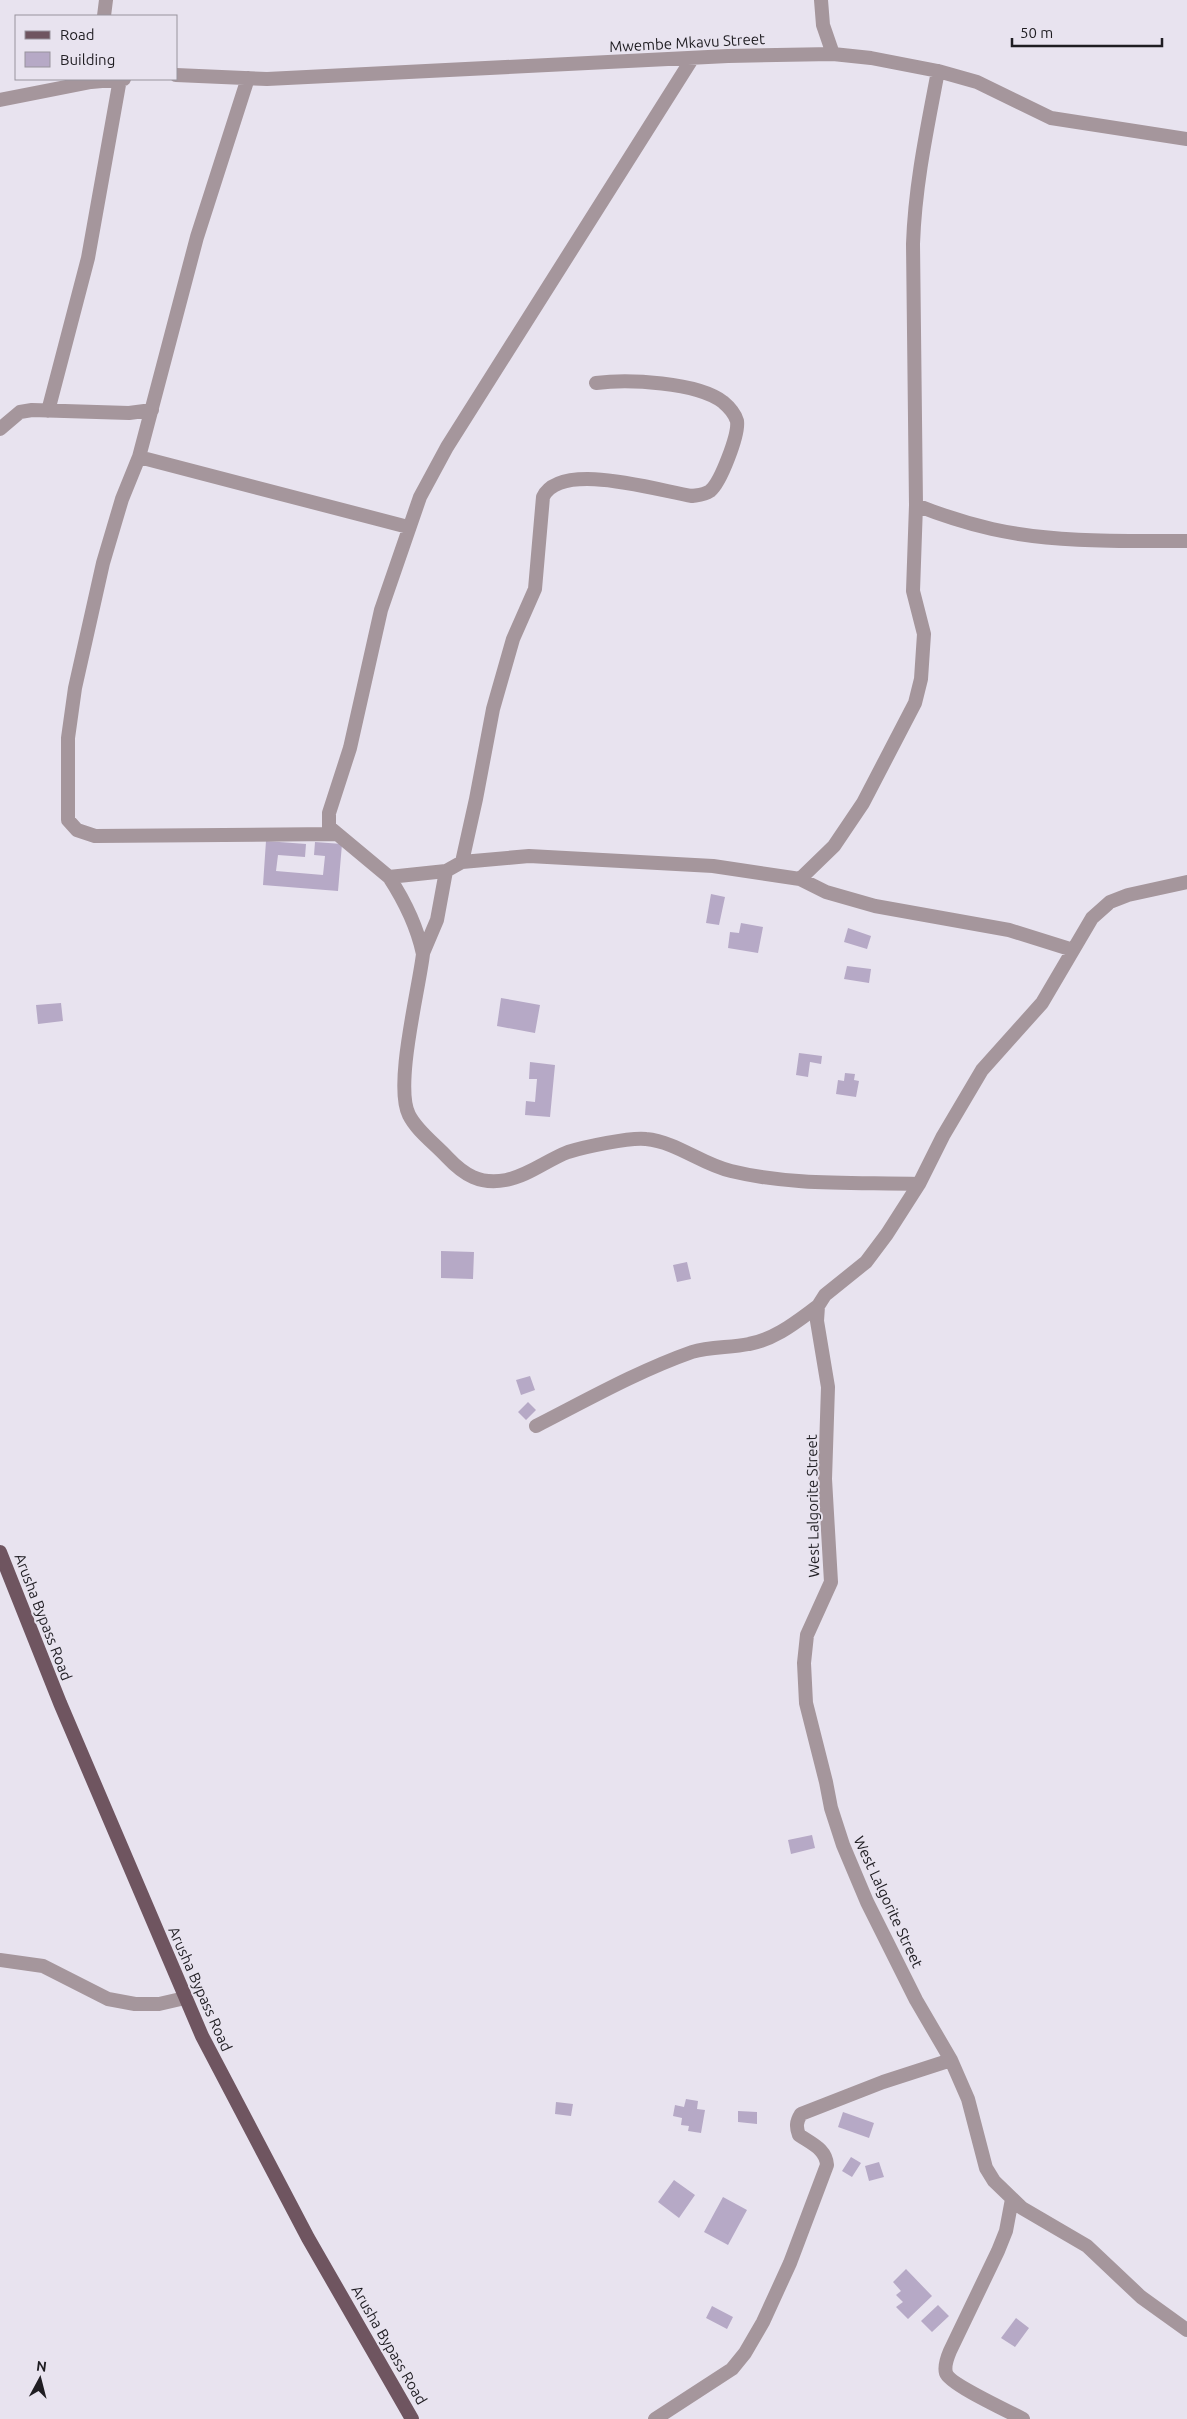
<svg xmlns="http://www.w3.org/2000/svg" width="1187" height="2419" font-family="Ubuntu,sans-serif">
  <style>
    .building { fill: #b6a9c6 }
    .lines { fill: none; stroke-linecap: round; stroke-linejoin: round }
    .minor { stroke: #a5969c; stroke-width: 14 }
    .primary { stroke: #6f5560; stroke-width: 14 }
    .labels { text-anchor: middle; stroke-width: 4; stroke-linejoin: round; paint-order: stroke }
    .street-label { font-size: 15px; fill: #1f1d22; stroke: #e8e3ef }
  </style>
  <rect width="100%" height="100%" fill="#e8e3ef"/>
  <path class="building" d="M 266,841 L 306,844 L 305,857 L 278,855 L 276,871 L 323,875 L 325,856 L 314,855 L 315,842 L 342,844 L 338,891 L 263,885 Z
    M 711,894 L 725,897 L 719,925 L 706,923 Z
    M 741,923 L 763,927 L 758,953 L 728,948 L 730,932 L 739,933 Z
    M 848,928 L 871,936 L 867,949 L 844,942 Z
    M 847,966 L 871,969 L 869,983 L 844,979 Z
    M 501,998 L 540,1005 L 535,1033 L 497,1026 Z
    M 61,1003 L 63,1021 L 38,1024 L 36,1005 Z
    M 799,1053 L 822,1056 L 821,1064 L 810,1062 L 808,1077 L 796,1075 Z
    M 530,1062 L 555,1065 L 550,1117 L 525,1115 L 526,1101 L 535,1102 L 537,1079 L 529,1079 Z
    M 845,1073 L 855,1074 L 854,1080 L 859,1081 L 856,1097 L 836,1094 L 838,1080 L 844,1081 Z
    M 441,1251 L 474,1252 L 473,1279 L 441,1278 Z
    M 687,1262 L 691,1279 L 677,1282 L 673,1265 Z
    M 530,1376 L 535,1390 L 521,1395 L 516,1380 Z
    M 528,1402 L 536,1410 L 526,1420 L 518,1412 Z
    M 812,1835 L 815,1848 L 791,1854 L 788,1840 Z
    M 686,2099 L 698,2101 L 697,2109 L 705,2110 L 701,2133 L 688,2131 L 689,2126 L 681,2125 L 682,2118 L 673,2116 L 675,2105 L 684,2107 Z
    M 556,2102 L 573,2104 L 571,2116 L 555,2114 Z
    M 738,2111 L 757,2112 L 757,2124 L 738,2122 Z
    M 843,2112 L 874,2123 L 869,2138 L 838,2127 Z
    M 851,2157 L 861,2163 L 852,2177 L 842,2171 Z
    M 879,2162 L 884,2177 L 869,2181 L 865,2166 Z
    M 674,2180 L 695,2195 L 679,2218 L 658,2202 Z
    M 723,2197 L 747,2210 L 728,2245 L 704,2232 Z
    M 906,2269 L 932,2296 L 908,2319 L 896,2307 L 903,2302 L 896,2295 L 901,2291 L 893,2282 Z
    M 938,2305 L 949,2316 L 932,2332 L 921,2321 Z
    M 712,2306 L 733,2317 L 727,2329 L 706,2318 Z
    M 1016,2318 L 1029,2328 L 1015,2347 L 1001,2338 Z"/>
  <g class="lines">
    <path class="minor" d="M 821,0 L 823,25 L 833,54
      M 104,16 L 106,0
      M 692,59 L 447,447 L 420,497 L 381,610 L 350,748 L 329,813 L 329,827 L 389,877 L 446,871 L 462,862 L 529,856 L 713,866 L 800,879 L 826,892 L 875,906 L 1009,930 L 1073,950
      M 176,75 L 267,79 L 728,56 L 833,54 L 871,58 L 938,71 L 977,82 L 1051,118 L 1187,139
      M 248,78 L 197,237 L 139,457 L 122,499 L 103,563 L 75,688 L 68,738 L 68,820 L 77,830 L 95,836 L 335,834
      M 0,100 L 91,82 L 124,79
      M 48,411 L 88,258 L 120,79
      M 0,429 L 20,412 L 32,410 L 129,413 L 152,410
      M 139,457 L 408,527
      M 916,505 C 941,515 966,523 992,529 C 1055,543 1123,541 1187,541
      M 462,862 L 476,799 L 493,709 L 513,639 L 535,589 L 543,497 C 561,460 659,491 692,496 C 698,495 704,495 710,491 C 721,482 739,434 737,421 C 735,414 729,407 723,402 C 697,382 628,379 596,383
      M 389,877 C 404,900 417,926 423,954 C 419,989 394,1086 409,1115 C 417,1131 434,1143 447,1157 C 464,1175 480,1185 506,1180 C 528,1176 547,1160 568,1152 C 584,1147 630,1137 646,1139 C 677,1142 701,1164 731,1171 C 792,1186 857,1182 919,1184
      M 800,879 L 834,846 L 863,803 L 915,703 L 921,679 L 924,634 L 913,591 L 916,505 L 913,244 C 915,185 927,129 938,71
      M 1187,882 L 1128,895 L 1110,902 L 1092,918 L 1042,1003 L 982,1070 L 943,1136 L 919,1184 L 887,1234 L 866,1262 L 825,1295 L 818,1306 L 817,1321 L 828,1387 L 825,1479 L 831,1582 L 807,1635 L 804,1663 L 806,1703 L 826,1782 L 831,1808 L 843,1845 L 867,1902 L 916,2000 L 951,2060 L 968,2099 L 986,2168 L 994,2181 L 1022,2208 L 1087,2246 L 1141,2297 L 1187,2330
      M 423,953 L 437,920 L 446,871
      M 536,1426 C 587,1400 638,1371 692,1352 C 710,1346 730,1348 749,1344 C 776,1339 796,1322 818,1306
      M 0,1960 L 43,1966 L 108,1999 L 135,2004 L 159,2004 L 185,1998
      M 1012,2199 L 1006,2231 L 998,2251 L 950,2351 C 947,2358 944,2366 946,2373 C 949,2384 1010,2412 1023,2419
      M 655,2419 L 732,2369 L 745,2353 L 763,2322 L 790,2263 L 827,2165 C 826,2149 812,2144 799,2135 C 796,2127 796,2122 801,2114 L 883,2082 L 951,2060"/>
    <path class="primary" d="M 0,1552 L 60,1703 L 202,2036 L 308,2238 L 412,2419"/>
  </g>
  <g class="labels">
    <g class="street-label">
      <text transform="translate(687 43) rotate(-3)" y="5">Mwembe Mkavu Street</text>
      <text transform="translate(813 1506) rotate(-91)" y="5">West Lalgorite Street</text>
      <text transform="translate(43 1617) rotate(69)" y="5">Arusha Bypass Road</text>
      <text transform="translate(888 1902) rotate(65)" y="5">West Lalgorite Street</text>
      <text transform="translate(200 1989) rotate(66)" y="5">Arusha Bypass Road</text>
      <text transform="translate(389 2345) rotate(60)" y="5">Arusha Bypass Road</text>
    </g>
  </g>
  <rect x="15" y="15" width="162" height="65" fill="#e8e3ef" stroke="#98949d"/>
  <rect x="25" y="31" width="25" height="8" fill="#6f5560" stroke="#98949d"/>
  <text x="60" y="40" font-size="15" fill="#1f1d22">Road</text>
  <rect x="25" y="52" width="25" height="15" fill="#b6a9c6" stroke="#98949d"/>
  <text x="60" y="65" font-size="15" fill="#1f1d22">Building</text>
  <g transform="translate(40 2379) rotate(7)" stroke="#e8e3ef" stroke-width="4" paint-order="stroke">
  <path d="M0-4L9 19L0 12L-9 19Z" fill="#1f1d22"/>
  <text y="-8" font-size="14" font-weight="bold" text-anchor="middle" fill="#1f1d22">N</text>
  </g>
  <path d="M1012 38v8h150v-8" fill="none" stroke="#1f1d22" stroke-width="2.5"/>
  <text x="1020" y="38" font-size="15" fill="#1f1d22" stroke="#e8e3ef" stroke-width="4" paint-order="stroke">50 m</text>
</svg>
